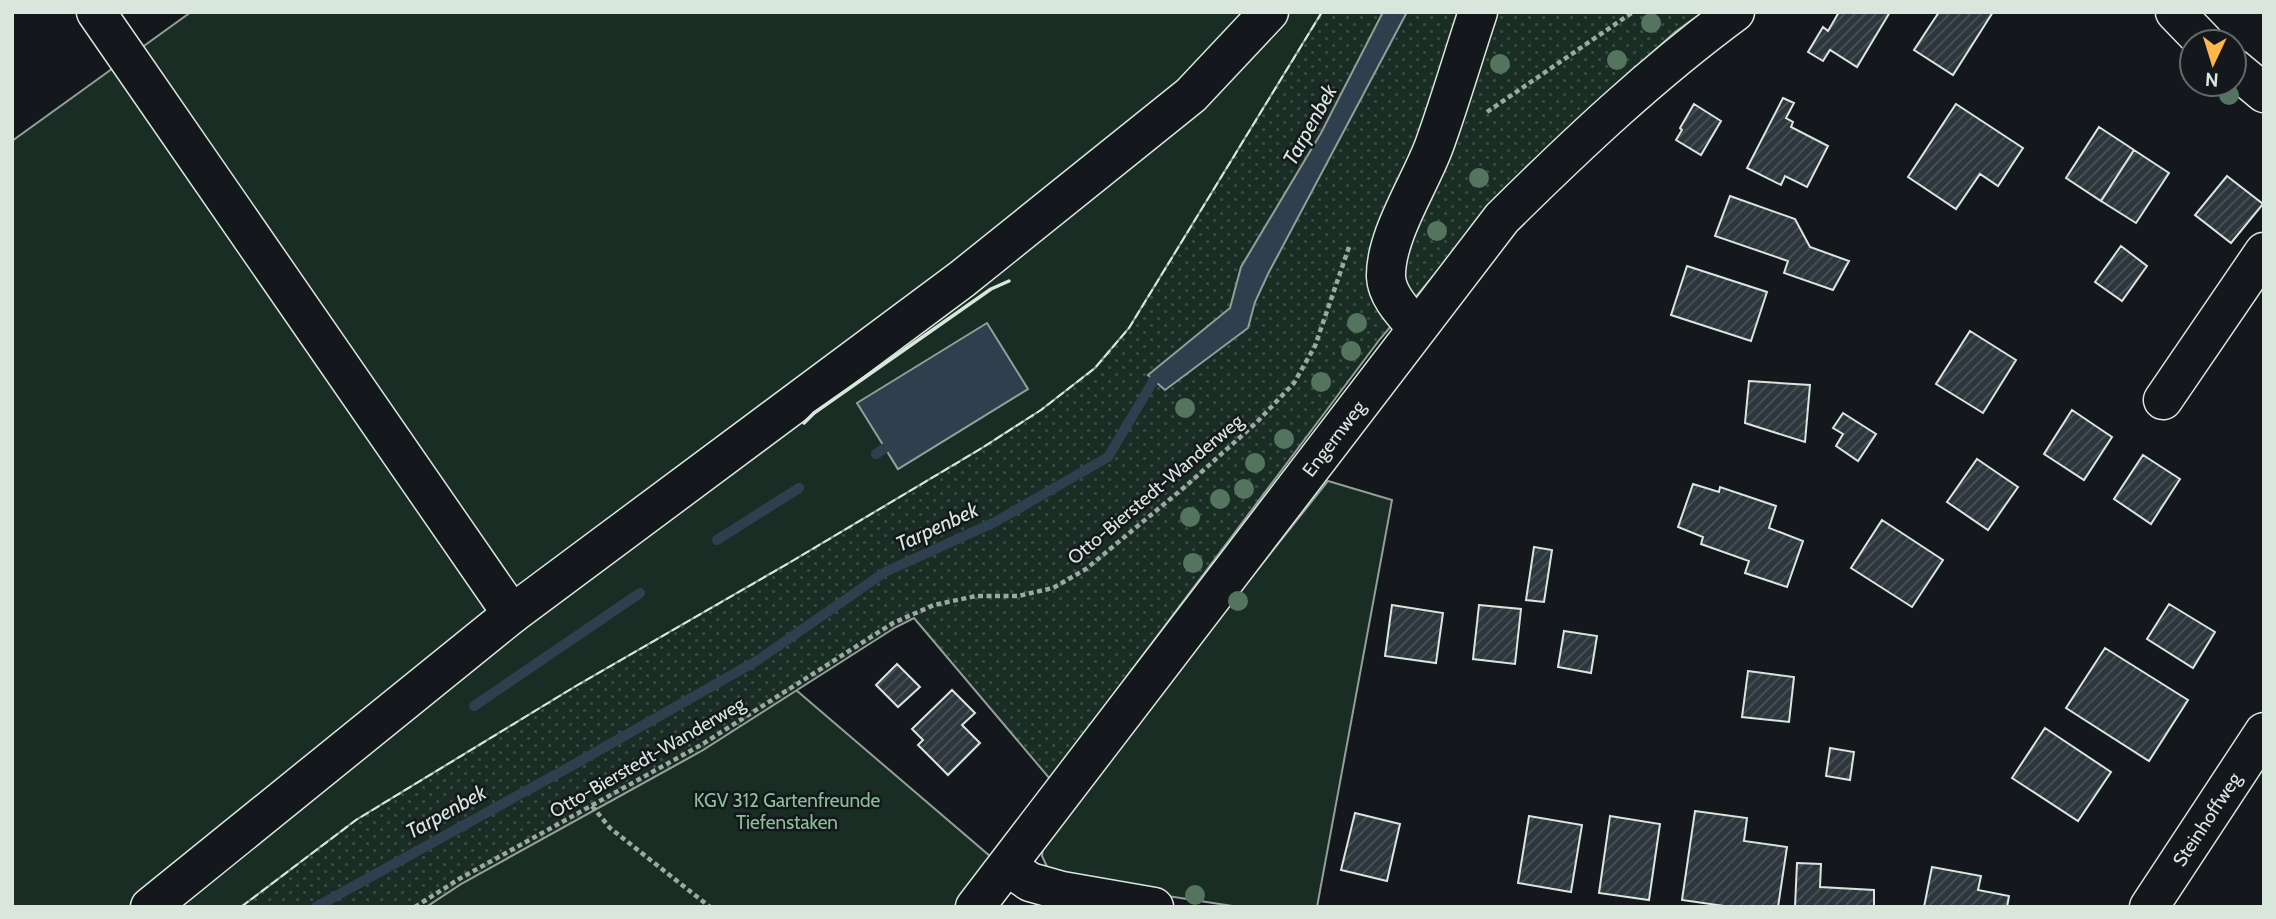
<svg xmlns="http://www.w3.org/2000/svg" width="2276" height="919" font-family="Cabin,sans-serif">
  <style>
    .green { fill: #1a2d24; stroke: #939e99; stroke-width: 2; fill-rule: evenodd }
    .park { fill: url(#park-dots); stroke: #939e99; stroke-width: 2 }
    .water { fill: #2f3f4d; stroke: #939e99; stroke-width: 2 }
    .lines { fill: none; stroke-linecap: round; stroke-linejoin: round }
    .stream { stroke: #2f3f4d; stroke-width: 10 }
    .building { fill: url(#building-hatch); stroke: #d8e6dc; stroke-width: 2 }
    .minor-casing { stroke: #d8e6dc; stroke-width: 41 }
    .path { stroke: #9da8a2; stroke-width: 4.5; stroke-dasharray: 5 3.5; stroke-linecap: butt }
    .minor { stroke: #14181c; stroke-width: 38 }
    .fence { stroke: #d8e6dc; stroke-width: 2; stroke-dasharray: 9 3.5; stroke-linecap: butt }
    .wall { stroke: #d8e6dc; stroke-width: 3.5 }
    .tree { fill: #55745f }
    .labels { text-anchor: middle; stroke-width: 5; stroke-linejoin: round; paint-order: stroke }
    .street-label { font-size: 19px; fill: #d8e6dc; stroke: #14181c }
    .park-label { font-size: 19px; fill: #8ac095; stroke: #14181c }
    .water-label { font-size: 21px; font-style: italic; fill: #d8e6dc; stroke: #14181c }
  </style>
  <defs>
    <pattern id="park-dots" width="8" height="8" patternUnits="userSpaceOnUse" patternTransform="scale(1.75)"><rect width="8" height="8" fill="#1a2d24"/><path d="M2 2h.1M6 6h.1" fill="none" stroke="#3b4b43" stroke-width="1.8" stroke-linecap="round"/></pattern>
    <pattern id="building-hatch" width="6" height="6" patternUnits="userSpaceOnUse" patternTransform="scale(1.75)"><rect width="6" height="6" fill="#2c363c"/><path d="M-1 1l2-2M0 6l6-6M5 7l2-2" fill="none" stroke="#4a5358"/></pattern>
  </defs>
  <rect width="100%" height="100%" fill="#14181c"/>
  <path class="green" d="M 191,12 L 1322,12 L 1129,328 L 1095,368 L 1041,410 L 982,448 L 794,560 L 576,686 L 356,820 L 241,907 L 12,907 L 12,141 ZM 1028,389 L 898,469 L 858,403 Z
    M 1328,481 L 1392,500 L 1317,907 L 1239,907 L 1070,881 L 1050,873 L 1042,856 L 1044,838 Z
    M 796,690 L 991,857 L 954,907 L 426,907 L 461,884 L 703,750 Z"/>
  <path class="park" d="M 1322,12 L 1703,12 L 1675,32 L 1584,115 L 1489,210 L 1380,339 L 1050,779 L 914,618 L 896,627 L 703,750 L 461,884 L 426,907 L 241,907 L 356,820 L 576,686 L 794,560 L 982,448 L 1041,410 L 1095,368 L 1129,328 Z"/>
  <path class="water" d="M 1383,12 L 1407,12 L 1268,274 L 1255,302 L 1248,328 L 1165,390 L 1148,375 L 1230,308 L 1241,267 L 1321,133 Z
    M 987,323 L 1028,389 L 898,469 L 857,403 Z"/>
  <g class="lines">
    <path class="stream" d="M 876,454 L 885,448
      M 717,540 L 799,488
      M 474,706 L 640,593
      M 316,907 L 582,760 L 758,660 L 885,572 L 995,522 L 1108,457 L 1155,378 L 1166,373"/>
  </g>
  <path class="building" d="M 1839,12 L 1890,12 L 1857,67 L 1830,50 L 1823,61 L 1808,52 L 1823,27 L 1828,31 Z
    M 1939,12 L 1993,12 L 1953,75 L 1914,50 Z
    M 1783,98 L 1794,103 L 1786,118 L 1793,122 L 1791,127 L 1828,146 L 1807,187 L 1785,176 L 1781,185 L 1747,168 Z
    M 1694,104 L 1721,121 L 1701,155 L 1676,140 L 1682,130 L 1680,128 Z
    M 1956,104 L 2023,148 L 1998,186 L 1980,174 L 1956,209 L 1908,177 Z
    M 2099,127 L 2134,150 L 2101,201 L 2066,178 Z
    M 2134,150 L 2169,173 L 2136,223 L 2101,201 Z
    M 2227,176 L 2263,204 L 2231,243 L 2195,215 Z
    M 1730,196 L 1795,219 L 1810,247 L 1849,261 L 1833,290 L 1784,273 L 1788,261 L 1715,236 Z
    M 2121,246 L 2147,266 L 2122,301 L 2095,282 Z
    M 1687,266 L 1767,292 L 1751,341 L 1671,315 Z
    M 1970,331 L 2016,360 L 1983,413 L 1936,384 Z
    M 1749,381 L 1810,385 L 1805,442 L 1745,423 Z
    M 2072,410 L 2112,437 L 2084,480 L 2044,454 Z
    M 1843,413 L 1876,434 L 1858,461 L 1836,446 L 1843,434 L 1833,428 Z
    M 2143,455 L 2180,479 L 2151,524 L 2114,499 Z
    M 1977,459 L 2018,487 L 1988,530 L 1947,502 Z
    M 1693,484 L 1719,492 L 1720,487 L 1776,506 L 1769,528 L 1803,541 L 1787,587 L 1745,573 L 1749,561 L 1701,544 L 1703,537 L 1678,527 Z
    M 1882,520 L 1943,560 L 1912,607 L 1851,568 Z
    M 1534,547 L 1552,550 L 1544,602 L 1526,600 Z
    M 2169,604 L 2215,632 L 2193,668 L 2147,639 Z
    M 1392,605 L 1443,613 L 1436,663 L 1385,656 Z
    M 1479,605 L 1521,609 L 1515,664 L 1473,659 Z
    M 1564,631 L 1597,636 L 1591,673 L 1558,667 Z
    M 2105,648 L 2188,700 L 2149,761 L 2066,708 Z
    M 897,664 L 920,687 L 898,707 L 876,685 Z
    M 1748,671 L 1794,677 L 1789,722 L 1742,717 Z
    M 952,690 L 975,713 L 962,725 L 980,743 L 948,775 L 918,745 L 923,740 L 912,729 Z
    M 2045,728 L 2111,772 L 2078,821 L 2012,778 Z
    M 1830,748 L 1854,752 L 1850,780 L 1826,776 Z
    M 1695,811 L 1747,818 L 1744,841 L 1787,847 L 1778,907 L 1731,907 L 1682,900 Z
    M 1355,813 L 1400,824 L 1387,881 L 1341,870 Z
    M 1529,816 L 1582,825 L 1571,892 L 1518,883 Z
    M 1610,816 L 1660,824 L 1649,900 L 1599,893 Z
    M 1797,863 L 1821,864 L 1820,887 L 1874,890 L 1874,907 L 1795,907 Z
    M 1932,867 L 1981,876 L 1978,890 L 2009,896 L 2007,907 L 1924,907 Z"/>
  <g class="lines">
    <defs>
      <g id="minor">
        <path d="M 96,12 L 512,614"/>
        <path d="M 2175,12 L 2204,42"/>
        <path d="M 2234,68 L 2264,93"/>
        <path d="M 1416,327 C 1404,313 1387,296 1386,277 C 1385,236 1420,184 1434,146 C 1450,102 1463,57 1478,12"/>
        <path d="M 2163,400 L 2264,252"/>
        <path d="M 1007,866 L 1030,882 L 1062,891 L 1154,907"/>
        <path d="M 150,907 L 512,614 L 962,279 L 1191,95 L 1269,12"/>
        <path id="s1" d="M 975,907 L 1502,218 C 1576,145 1651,74 1735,12"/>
        <path id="s2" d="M 2149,907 L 2264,732"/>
      </g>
    </defs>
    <use href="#minor" class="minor-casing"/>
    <path class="path" d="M 1487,112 L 1633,12
      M 592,806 L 610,828 L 710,907
      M 415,907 L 459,879 L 701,745 L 893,623 L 934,605 L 976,596 L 1018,596 L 1053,588 L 1086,569 L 1187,485 L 1257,422 L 1294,383 L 1315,346 L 1349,247"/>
    <use href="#minor" class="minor"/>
    <path class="fence" d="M 241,907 L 356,820 L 576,686 L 794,560 L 982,448 L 1041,410 L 1095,368 L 1129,328 L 1322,12"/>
    <path class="wall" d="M 804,423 L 814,413 L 991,289 L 1009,281"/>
  </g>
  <g class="tree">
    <circle cx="1651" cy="23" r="10"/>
    <circle cx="1617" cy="60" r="10"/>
    <circle cx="1500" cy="64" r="10"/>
    <circle cx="2229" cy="95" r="10"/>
    <circle cx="1479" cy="178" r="10"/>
    <circle cx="1437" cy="231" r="10"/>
    <circle cx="1357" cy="323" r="10"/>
    <circle cx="1351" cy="351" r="10"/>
    <circle cx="1321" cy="382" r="10"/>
    <circle cx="1185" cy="408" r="10"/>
    <circle cx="1284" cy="439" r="10"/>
    <circle cx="1255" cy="463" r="10"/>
    <circle cx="1244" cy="489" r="10"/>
    <circle cx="1220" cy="499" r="10"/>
    <circle cx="1190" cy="517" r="10"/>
    <circle cx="1193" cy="563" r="10"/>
    <circle cx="1238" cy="601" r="10"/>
    <circle cx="1195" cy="895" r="10"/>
  </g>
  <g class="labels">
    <g class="street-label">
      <text dy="7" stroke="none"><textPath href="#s1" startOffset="590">Engernweg</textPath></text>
      <text transform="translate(1155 489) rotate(-40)" y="7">Otto-Bierstedt-Wanderweg</text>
      <text transform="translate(647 757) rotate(-30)" y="7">Otto-Bierstedt-Wanderweg</text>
      <text dy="7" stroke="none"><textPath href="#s2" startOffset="105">Steinhoffweg</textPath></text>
    </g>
    <g class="park-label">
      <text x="787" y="807">KGV 312 Gartenfreunde<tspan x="787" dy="22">Tiefenstaken</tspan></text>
    </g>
    <g class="water-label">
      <text transform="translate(1310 125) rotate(-61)" y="7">Tarpenbek</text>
      <text transform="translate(937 527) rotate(-25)" y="7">Tarpenbek</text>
      <text transform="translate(446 812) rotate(-29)" y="7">Tarpenbek</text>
    </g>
  </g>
  <rect width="2276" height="919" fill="none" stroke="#d8e6dc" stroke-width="28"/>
  <g transform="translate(2213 63) rotate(184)"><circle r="33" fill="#14181c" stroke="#626a69" stroke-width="2"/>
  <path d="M0-5L12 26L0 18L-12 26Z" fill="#ffb74d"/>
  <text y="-10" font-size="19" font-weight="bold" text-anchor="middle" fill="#d8e6dc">N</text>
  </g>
</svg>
